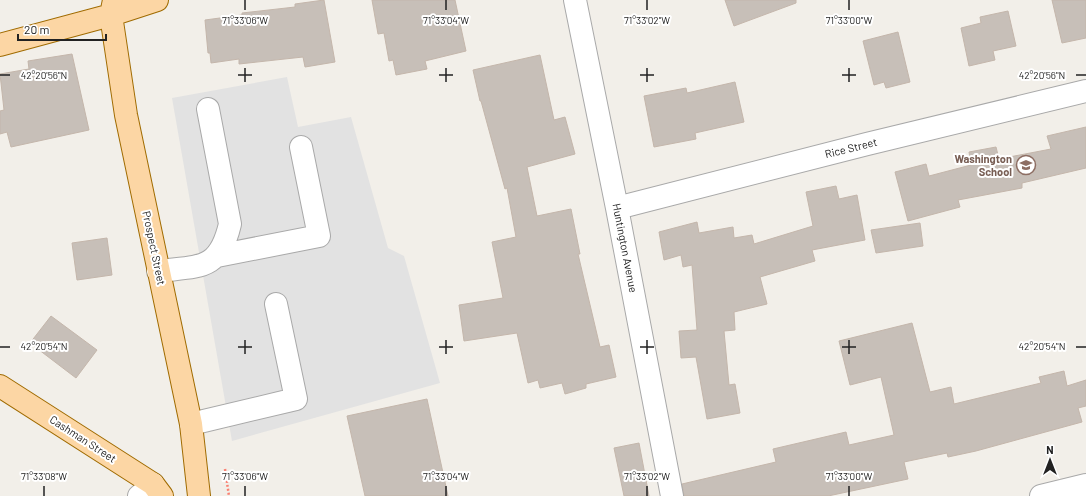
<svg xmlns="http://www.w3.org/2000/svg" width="1086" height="496" font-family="Barlow,sans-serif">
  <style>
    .parking { fill: #e2e2e2 }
    .building { fill: #c7bfb8; stroke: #c4b6ab }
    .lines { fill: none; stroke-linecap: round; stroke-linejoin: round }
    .minor-casing { stroke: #a9a9a9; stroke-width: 24 }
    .major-casing { stroke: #a06b00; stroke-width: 24 }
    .path { stroke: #fa8072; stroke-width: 2.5; stroke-dasharray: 2 2; stroke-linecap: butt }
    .minor { stroke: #fff; stroke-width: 22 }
    .major { stroke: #fcd6a4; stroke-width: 22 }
    .ticks { fill: none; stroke: #222; stroke-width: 1.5 }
    .labels { text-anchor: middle; stroke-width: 4; stroke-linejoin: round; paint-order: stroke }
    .street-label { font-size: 11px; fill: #222; stroke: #fff }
    .education-label { font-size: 11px; font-weight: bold; fill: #785e54; stroke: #fff; text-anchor: end }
    .ticks-label { font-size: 10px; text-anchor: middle; fill: #222; stroke: #fff; stroke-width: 4; stroke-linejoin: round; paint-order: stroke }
  </style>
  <rect width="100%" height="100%" fill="#f2efe9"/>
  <path class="parking" d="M 287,77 L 298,127 L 351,117 L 388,248 L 404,256 L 440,383 L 232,441 L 172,98 Z"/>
  <path class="building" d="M 324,0 L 335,62 L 305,67 L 303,57 L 239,64 L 239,59 L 211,63 L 210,53 L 208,53 L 205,20 L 242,15 L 242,13 L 295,7 L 295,4 Z
    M 372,0 L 455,0 L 466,51 L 425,61 L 427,69 L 396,75 L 393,60 L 389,61 L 384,33 L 378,34 Z
    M 725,0 L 796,0 L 796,3 L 734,26 Z
    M 1052,0 L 1086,0 L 1086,38 L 1062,43 Z
    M 1008,11 L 1016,46 L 993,51 L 995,60 L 969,66 L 961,28 L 981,23 L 980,17 Z
    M 898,32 L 910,82 L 886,88 L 884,82 L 874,85 L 863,41 Z
    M 72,54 L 89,130 L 11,147 L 7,132 L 0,134 L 0,111 L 4,110 L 0,74 L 29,69 L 28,61 Z
    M 540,55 L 554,120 L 565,117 L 575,154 L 527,167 L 537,216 L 571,209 L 580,254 L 578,254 L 600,347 L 609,345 L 616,377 L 586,384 L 586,388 L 565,394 L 562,383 L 540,388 L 538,380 L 528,383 L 517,333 L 464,341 L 459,305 L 503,298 L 492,242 L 516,237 L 507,188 L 505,189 L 481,101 L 480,101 L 473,70 Z
    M 735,82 L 744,122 L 695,133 L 696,139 L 654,147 L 644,96 L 686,88 L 687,93 Z
    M 1086,127 L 1086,168 L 1022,183 L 1022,188 L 958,200 L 960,207 L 908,221 L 895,172 L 926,164 L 929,176 L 971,165 L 969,152 L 996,147 L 999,159 L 1051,149 L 1047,136 Z
    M 836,186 L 839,199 L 857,195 L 865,240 L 812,250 L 815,261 L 760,277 L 767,304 L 734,312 L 735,330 L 724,331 L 729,385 L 735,384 L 740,413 L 707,419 L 696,357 L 681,358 L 679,331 L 697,330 L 692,265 L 683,267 L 681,255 L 664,260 L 659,232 L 697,222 L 699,233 L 733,227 L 734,238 L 752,235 L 754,244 L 813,226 L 806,192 Z
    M 920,223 L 923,246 L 876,253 L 871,230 Z
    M 107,238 L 112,275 L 77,280 L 72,243 Z
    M 51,316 L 97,350 L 76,378 L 30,343 Z
    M 912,323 L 930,392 L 951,387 L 954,404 L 1041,383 L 1039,377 L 1064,371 L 1067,386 L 1086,380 L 1086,406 L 1078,408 L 1082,422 L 976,451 L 948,457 L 947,453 L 904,462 L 908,479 L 828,496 L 684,496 L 682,484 L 776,462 L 773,449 L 846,432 L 849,445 L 894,435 L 881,377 L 850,385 L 839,341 Z
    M 427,399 L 448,496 L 365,496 L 347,416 Z
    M 639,443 L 649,496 L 624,496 L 614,448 Z"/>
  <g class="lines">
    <defs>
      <path id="minor" d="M 575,0 L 617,208 L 672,496
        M 617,208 L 867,144 L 1086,91
        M 217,256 L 319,236 L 301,147
        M 158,271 C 200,266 219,271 230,224 L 208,109
        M 191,424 L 296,399 L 276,304
        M 139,496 L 153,484
        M 1041,496 L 1086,485"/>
      <path id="major" d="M 114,0 L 111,15 L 126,115 L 191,424 L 199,496
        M 0,45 L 111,15 L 157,0
        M 0,386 L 153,484 L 162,496"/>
    </defs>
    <use href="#minor" class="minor-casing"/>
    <use href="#major" class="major-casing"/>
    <path class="path" d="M 225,469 L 229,496"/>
    <use href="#minor" class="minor"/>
    <use href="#major" class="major"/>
  </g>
  <path class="ticks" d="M 245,0 L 245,10M 446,0 L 446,10M 647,0 L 647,10M 849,0 L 849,10M 245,68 L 245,82M 446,68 L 446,82M 647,68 L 647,82M 849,68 L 849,82M 0,75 L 10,75M 238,75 L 252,75M 439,75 L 453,75M 640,75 L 654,75M 842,75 L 856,75M 1076,75 L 1086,75M 245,340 L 245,354M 446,340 L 446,354M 647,340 L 647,354M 849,340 L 849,354M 0,347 L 10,347M 238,347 L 252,347M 439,347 L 453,347M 640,347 L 654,347M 842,347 L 856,347M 1076,347 L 1086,347M 44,486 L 44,496M 245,486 L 245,496M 446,486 L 446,496M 647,486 L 647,496M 849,486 L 849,496"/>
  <defs>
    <symbol id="school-ring" viewBox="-11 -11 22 22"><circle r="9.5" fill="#fff" stroke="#8d6e63" stroke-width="1.5"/><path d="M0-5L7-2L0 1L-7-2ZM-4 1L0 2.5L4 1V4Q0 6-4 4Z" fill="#8d6e63"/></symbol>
  </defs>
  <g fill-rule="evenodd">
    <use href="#school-ring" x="1015" y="154" width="22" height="22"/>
  </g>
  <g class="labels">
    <g class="street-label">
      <text transform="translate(851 148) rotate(-14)" y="4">Rice Street</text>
      <text transform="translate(154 248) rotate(78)" y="4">Prospect Street</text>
      <text transform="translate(625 248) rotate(79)" y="4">Huntington Avenue</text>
      <text transform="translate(83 439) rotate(33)" y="4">Cashman Street</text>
    </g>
    <g class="education-label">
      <text x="1012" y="163">Washington<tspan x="1012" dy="13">School</tspan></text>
    </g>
  </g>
  <g class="ticks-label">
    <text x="245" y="24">71°33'06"W</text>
    <text x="446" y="24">71°33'04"W</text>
    <text x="647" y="24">71°33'02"W</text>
    <text x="849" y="24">71°33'00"W</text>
    <text x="44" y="79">42°20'56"N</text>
    <text x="1042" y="79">42°20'56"N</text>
    <text x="44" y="350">42°20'54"N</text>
    <text x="1042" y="350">42°20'54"N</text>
    <text x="44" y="480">71°33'08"W</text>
    <text x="245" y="480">71°33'06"W</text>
    <text x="446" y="480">71°33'04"W</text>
    <text x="647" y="480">71°33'02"W</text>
    <text x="849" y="480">71°33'00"W</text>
  </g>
  <g transform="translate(1050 460)" stroke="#ffffff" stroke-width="3" paint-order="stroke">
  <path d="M0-3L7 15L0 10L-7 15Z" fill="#222222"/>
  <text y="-6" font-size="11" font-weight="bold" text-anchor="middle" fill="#222222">N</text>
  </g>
  <path d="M18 34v6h88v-6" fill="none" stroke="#222222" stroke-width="2"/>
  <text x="24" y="34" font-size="12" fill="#222222" stroke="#ffffff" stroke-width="3" paint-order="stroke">20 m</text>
</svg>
